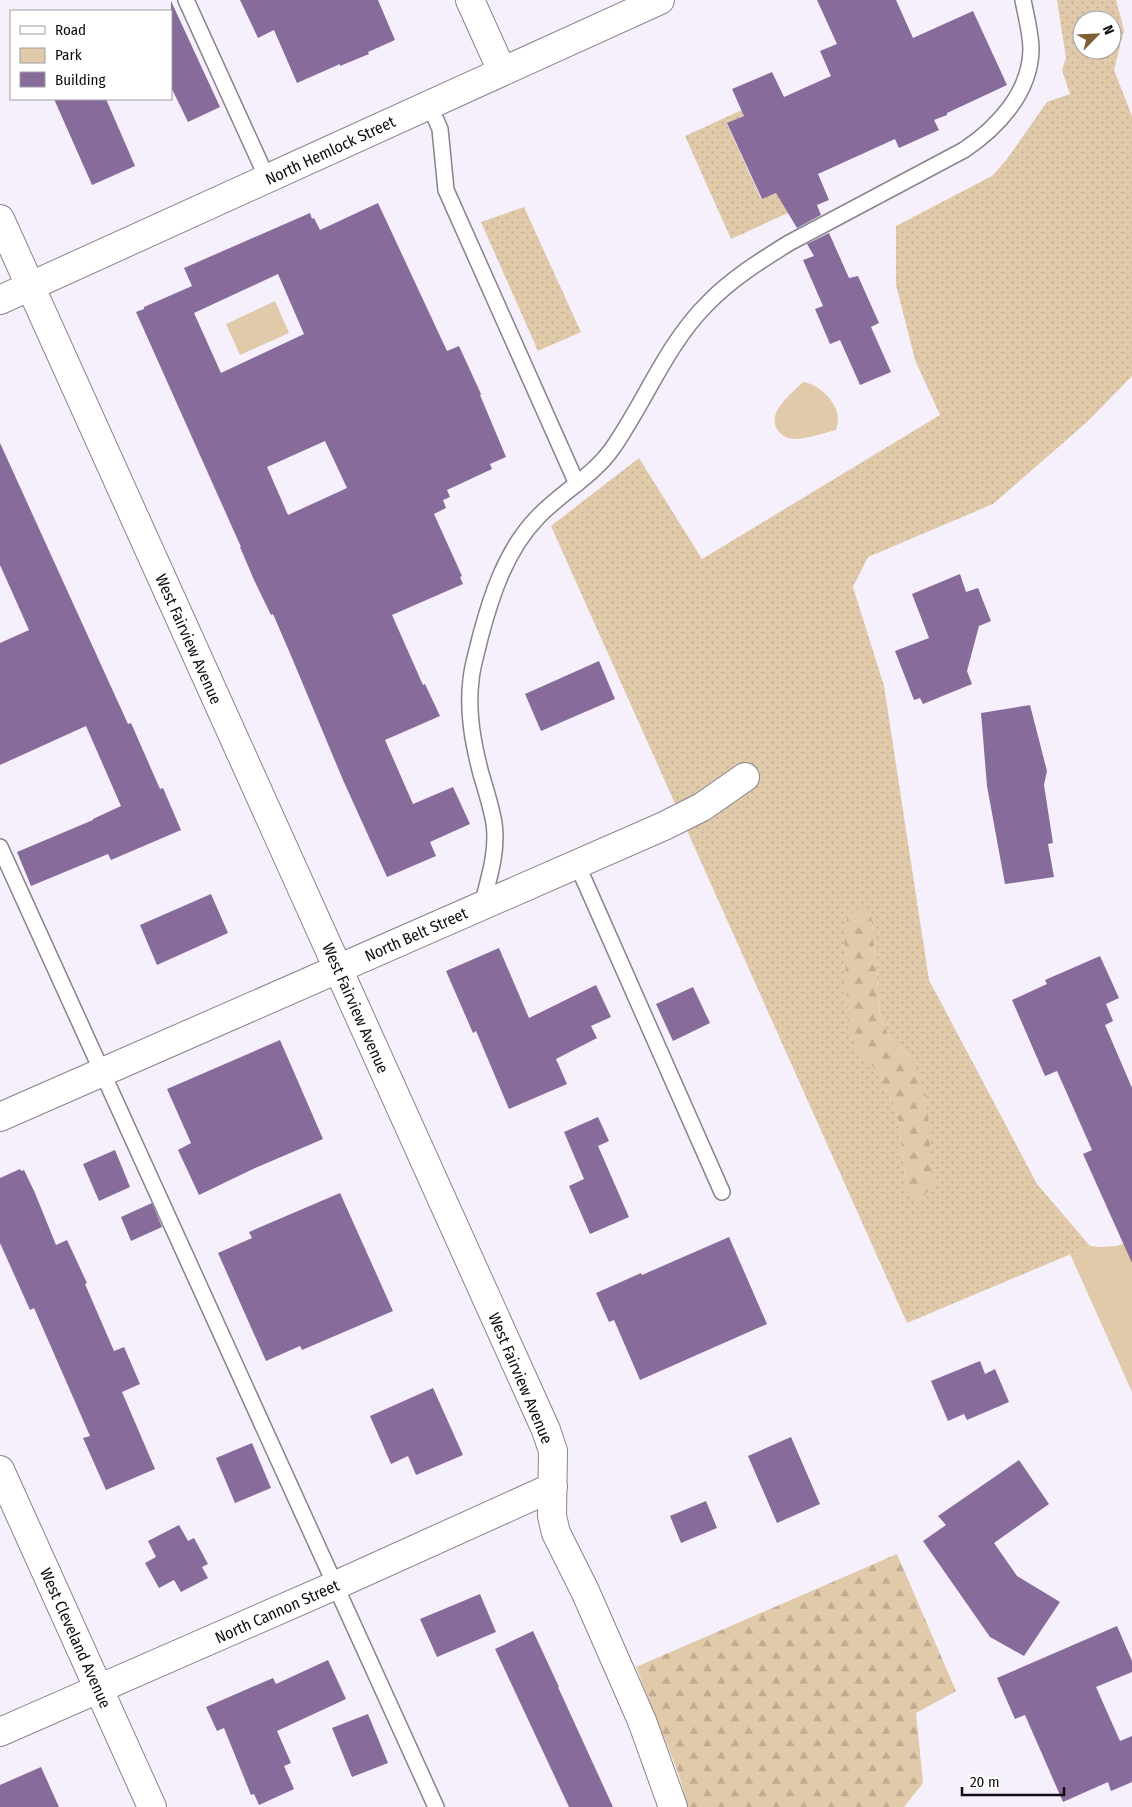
<svg xmlns="http://www.w3.org/2000/svg" width="1132" height="1807" font-family="'Fira Sans Condensed',sans-serif">
  <style>
    .grass { fill: url(#grass-dots); fill-rule: evenodd }
    .forest { fill: url(#forest-firs) }
    .park { fill: #e0caa9 }
    .building { fill: #876c9b; fill-rule: evenodd }
    .lines { fill: none; stroke-linecap: round; stroke-linejoin: round }
    .lane-casing { stroke: #89838e; stroke-width: 18 }
    .street-casing { stroke: #89838e; stroke-width: 30 }
    .lane { stroke: #fff; stroke-width: 15 }
    .street { stroke: #fff; stroke-width: 28 }
    .labels { text-anchor: middle; stroke-width: 5; stroke-linejoin: round; paint-order: stroke }
    .street-label { font-size: 16px; fill: #0e0c10; stroke: #fff }
  </style>
  <defs>
    <pattern id="grass-dots" width="8" height="8" patternUnits="userSpaceOnUse" patternTransform="scale(1.25)"><rect width="8" height="8" fill="#e0caa9"/><path d="M2 2h.1M6 6h.1" fill="none" stroke="#bfac90" stroke-width="1.8" stroke-linecap="round"/></pattern>
    <pattern id="forest-firs" width="22" height="20" patternUnits="userSpaceOnUse" patternTransform="scale(1.25)"><rect width="22" height="20" fill="#e0caa9"/><path d="M5 1l3.5 6h-7zM16 11l3.5 6h-7z" fill="#bfac90"/></pattern>
  </defs>
  <rect width="100%" height="100%" fill="#f6effc"/>
  <path class="grass" d="M 1057,0 L 1116,0 L 1124,30 L 1114,70 L 1132,116 L 1132,376 L 1087,422 L 993,504 L 868,557 L 853,587 L 884,686 L 929,980 L 1037,1184 L 1090,1246 L 907,1323 L 551,526 L 639,458 L 702,559 L 940,415 L 915,360 L 896,285 L 896,226 L 992,176 L 1007,159 L 1047,102 L 1070,94 L 1062,70 L 1066,58 ZM 1082,20 L 1112,20 L 1112,50 L 1082,50 ZM 871,912 L 880,1014 L 889,1037 L 912,1060 L 907,1188 L 897,1110 L 879,1073 Z
    M 742,110 L 744,116 L 727,124 L 761,199 L 779,192 L 788,213 L 731,239 L 685,136 Z
    M 524,207 L 581,332 L 538,351 L 481,222 Z"/>
  <path class="forest" d="M 863,909 L 871,912 L 880,1014 L 889,1037 L 912,1060 L 926,1096 L 933,1183 L 923,1198 L 913,1201 L 907,1188 L 897,1110 L 879,1073 L 858,1050 L 848,1027 L 844,927 L 849,914 Z
    M 897,1554 L 956,1691 L 916,1713 L 923,1783 L 904,1807 L 688,1807 L 679,1775 L 636,1667 Z"/>
  <path class="park" d="M 275,301 L 289,333 L 240,355 L 226,324 Z
    M 803,382 C 819,384 837,402 838,418 C 838,422 837,426 836,430 C 823,433 807,439 794,439 C 789,439 783,436 780,433 C 763,415 791,394 803,382 Z
    M 1132,1240 L 1132,1392 L 1070,1254 L 1090,1246 L 1101,1247 L 1117,1246 Z"/>
  <path class="building" d="M 240,0 L 378,0 L 395,40 L 368,52 L 369,54 L 340,66 L 340,64 L 297,83 L 274,30 L 258,38 Z
    M 817,0 L 896,0 L 913,38 L 973,11 L 1007,85 L 947,113 L 947,115 L 934,120 L 939,130 L 899,148 L 895,139 L 818,174 L 829,200 L 817,205 L 821,215 L 797,228 L 776,193 L 762,199 L 727,123 L 744,116 L 732,89 L 772,72 L 784,97 L 831,76 L 820,51 L 837,44 Z
    M 171,1 L 220,107 L 188,122 L 171,87 Z
    M 54,99 L 106,99 L 135,166 L 92,185 Z
    M 378,203 L 447,351 L 459,346 L 481,394 L 480,395 L 506,457 L 490,464 L 492,469 L 447,490 L 450,497 L 443,500 L 446,508 L 434,514 L 462,576 L 460,577 L 463,584 L 392,615 L 423,685 L 425,684 L 440,716 L 385,740 L 413,804 L 453,787 L 470,824 L 430,842 L 436,856 L 387,877 L 343,780 L 292,658 L 273,614 L 271,615 L 254,580 L 240,547 L 241,547 L 136,312 L 144,309 L 144,307 L 192,286 L 184,268 L 310,213 L 312,219 L 314,218 L 320,230 ZM 278,274 L 304,334 L 221,373 L 194,313 ZM 325,441 L 347,488 L 288,515 L 267,467 Z
    M 829,233 L 849,278 L 858,276 L 879,323 L 871,327 L 891,372 L 860,385 L 840,340 L 830,344 L 815,309 L 823,306 L 803,260 L 814,256 L 807,244 Z
    M 0,443 L 128,724 L 131,723 L 160,789 L 163,788 L 181,830 L 111,860 L 108,854 L 31,886 L 17,852 L 93,820 L 93,819 L 121,806 L 86,726 L 0,765 L 0,643 L 29,630 L 0,565 Z
    M 960,574 L 966,592 L 978,588 L 991,621 L 979,626 L 967,671 L 972,684 L 923,704 L 920,698 L 914,700 L 895,651 L 929,638 L 912,594 Z
    M 599,661 L 615,699 L 541,731 L 525,694 Z
    M 1030,705 L 1047,771 L 1044,785 L 1053,843 L 1048,844 L 1054,877 L 1005,884 L 987,786 L 981,713 Z
    M 211,894 L 228,933 L 157,965 L 140,925 Z
    M 499,948 L 529,1018 L 596,985 L 611,1017 L 591,1026 L 597,1038 L 556,1059 L 567,1084 L 509,1109 L 476,1031 L 473,1033 L 446,971 Z
    M 1100,956 L 1119,998 L 1106,1004 L 1113,1021 L 1105,1025 L 1132,1088 L 1132,1263 L 1083,1154 L 1092,1150 L 1057,1071 L 1045,1076 L 1012,1000 L 1047,984 L 1045,980 Z
    M 693,987 L 710,1023 L 673,1041 L 656,1004 Z
    M 280,1040 L 323,1139 L 253,1169 L 199,1195 L 178,1150 L 191,1143 L 167,1089 Z
    M 598,1117 L 609,1141 L 598,1146 L 629,1217 L 590,1234 L 569,1186 L 584,1179 L 564,1132 Z
    M 115,1150 L 130,1187 L 99,1201 L 83,1164 Z
    M 20,1169 L 21,1171 L 24,1170 L 35,1193 L 56,1245 L 67,1240 L 87,1283 L 85,1284 L 114,1351 L 124,1347 L 140,1384 L 122,1392 L 155,1469 L 106,1490 L 83,1438 L 90,1436 L 34,1308 L 30,1310 L 0,1243 L 0,1178 Z
    M 340,1193 L 393,1311 L 302,1350 L 300,1346 L 266,1361 L 218,1253 L 252,1238 L 249,1232 Z
    M 152,1203 L 162,1227 L 131,1241 L 121,1217 Z
    M 729,1237 L 767,1324 L 640,1380 L 614,1320 L 609,1322 L 596,1293 L 641,1273 L 642,1275 Z
    M 980,1361 L 985,1374 L 995,1369 L 1009,1402 L 967,1420 L 964,1414 L 948,1421 L 931,1381 Z
    M 433,1388 L 463,1455 L 416,1475 L 408,1456 L 391,1464 L 370,1416 Z
    M 791,1437 L 820,1504 L 777,1523 L 748,1456 Z
    M 252,1443 L 271,1488 L 235,1503 L 216,1458 Z
    M 1019,1460 L 1049,1504 L 994,1543 L 1017,1576 L 1060,1602 L 1024,1656 L 990,1637 L 923,1541 L 946,1525 L 938,1516 Z
    M 706,1501 L 717,1528 L 681,1543 L 670,1516 Z
    M 179,1525 L 188,1541 L 194,1538 L 208,1564 L 202,1567 L 208,1578 L 181,1592 L 174,1580 L 159,1588 L 145,1563 L 156,1557 L 148,1541 Z
    M 480,1594 L 496,1632 L 437,1657 L 420,1619 Z
    M 1117,1626 L 1132,1661 L 1132,1672 L 1096,1687 L 1120,1741 L 1132,1736 L 1132,1782 L 1111,1791 L 1108,1782 L 1063,1802 L 1025,1715 L 1015,1719 L 997,1678 Z
    M 533,1631 L 559,1687 L 558,1687 L 613,1807 L 569,1807 L 495,1649 Z
    M 328,1660 L 346,1699 L 277,1731 L 291,1763 L 284,1766 L 294,1789 L 259,1805 L 254,1794 L 251,1795 L 224,1728 L 217,1731 L 206,1707 L 273,1678 L 276,1684 Z
    M 368,1714 L 388,1763 L 352,1777 L 332,1728 Z
    M 41,1767 L 59,1807 L 0,1807 L 0,1785 Z"/>
  <g class="lines">
    <defs>
      <path id="lane" d="M 186,0 L 267,178
        M 429,104 L 440,129 L 446,190 L 577,484
        M 0,847 L 436,1807
        M 577,864 L 722,1192
        M 482,905 C 489,878 498,851 494,823 C 491,806 486,790 481,774 C 473,743 467,712 471,680 C 472,666 477,652 480,638 C 491,596 506,550 537,518 C 560,493 592,477 612,449 C 645,402 666,345 707,304 C 731,279 760,261 789,243 L 964,150 C 997,128 1030,93 1031,50 C 1031,34 1026,16 1023,0"/>
      <path id="street" d="M 470,0 L 502,71
        M 0,219 L 546,1430 L 553,1451 L 552,1516 L 556,1533 L 585,1591 L 642,1721 L 673,1807
        M 0,300 L 660,0
        M 0,1117 L 664,826 L 702,807 L 745,777
        M 0,1470 L 152,1807
        M 0,1732 L 336,1585 L 553,1487"/>
    </defs>
    <use href="#lane" class="lane-casing"/>
    <use href="#street" class="street-casing"/>
    <use href="#lane" class="lane"/>
    <use href="#street" class="street"/>
  </g>
  <g class="labels">
    <g class="street-label">
      <text transform="translate(330 150) rotate(-25)" y="6">North Hemlock Street</text>
      <text transform="translate(189 639) rotate(66)" y="6">West Fairview Avenue</text>
      <text transform="translate(416 934) rotate(-24)" y="6">North Belt Street</text>
      <text transform="translate(356 1008) rotate(66)" y="6">West Fairview Avenue</text>
      <text transform="translate(521 1378) rotate(67)" y="6">West Fairview Avenue</text>
      <text transform="translate(277 1611) rotate(-24)" y="6">North Cannon Street</text>
      <text transform="translate(76 1638) rotate(66)" y="6">West Cleveland Avenue</text>
    </g>
  </g>
  <rect x="10" y="10" width="162" height="90" fill="#ffffff" stroke="#9f9e9f"/>
  <rect x="20" y="26" width="25" height="8" fill="#ffffff" stroke="#9f9e9f"/>
  <text x="55" y="35" font-size="15" fill="#0e0c10">Road</text>
  <rect x="20" y="48" width="25" height="15" fill="#e0caa9" stroke="#9f9e9f"/>
  <text x="55" y="60" font-size="15" fill="#0e0c10">Park</text>
  <rect x="20" y="72" width="25" height="15" fill="#876c9b" stroke="#9f9e9f"/>
  <text x="55" y="85" font-size="15" fill="#0e0c10">Building</text>
  <g transform="translate(1097 35) rotate(66)"><circle r="24" fill="#ffffff" stroke="#9f9e9f"/>
  <path d="M0-4L9 19L0 12L-9 19Z" fill="#7c6033"/>
  <text y="-8" font-size="14" font-weight="bold" text-anchor="middle" fill="#0e0c10">N</text>
  </g>
  <path d="M962 1787v8h102v-8" fill="none" stroke="#0e0c10" stroke-width="2.5"/>
  <text x="970" y="1787" font-size="15" fill="#0e0c10" stroke="#ffffff" stroke-width="4" paint-order="stroke">20 m</text>
</svg>
